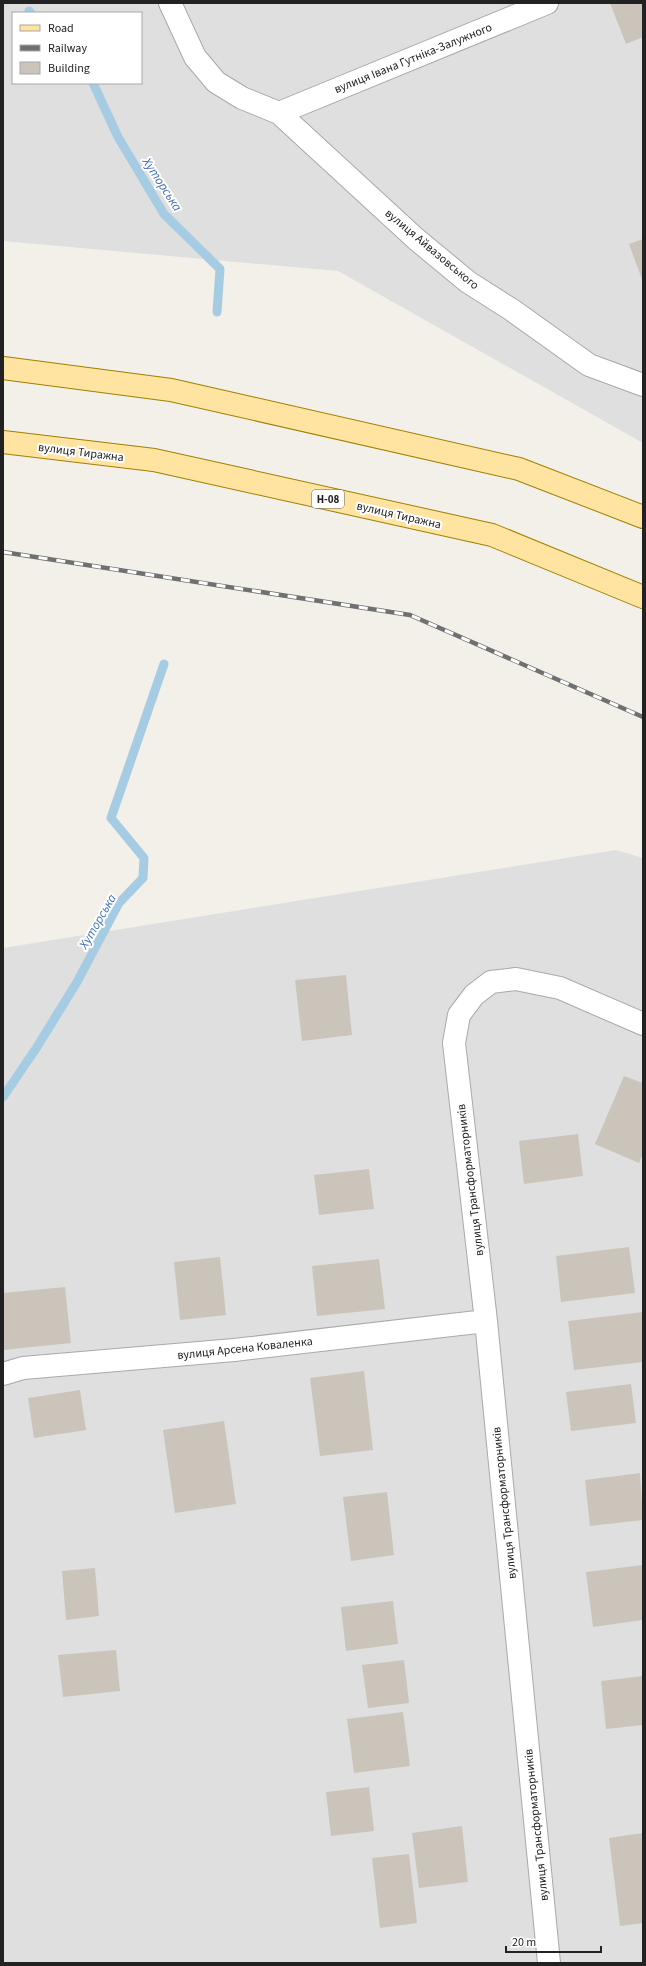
<svg xmlns="http://www.w3.org/2000/svg" width="646" height="1966" font-family="'Source Sans 3',sans-serif">
  <style>
    .residential { fill: #e0dfdf; fill-rule: evenodd }
    .lines { fill: none; stroke-linecap: round; stroke-linejoin: round }
    .stream { stroke: #a6cce3; stroke-width: 9 }
    .building { fill: #cbc4ba }
    .street-casing { stroke: #a9a9a9; stroke-width: 24 }
    .primary-casing { stroke: #9f8100; stroke-width: 24 }
    .street { stroke: #fff; stroke-width: 22 }
    .primary { stroke: #ffe3a0; stroke-width: 22 }
    .rail-casing { stroke: #707070; stroke-width: 4.5 }
    .rail { stroke: #fff; stroke-width: 3; stroke-dasharray: 9; stroke-linecap: butt }
    .labels { text-anchor: middle; stroke-width: 4; stroke-linejoin: round; paint-order: stroke }
    .shield { fill: #fff; stroke: #646464; stroke-width: 1 }
    .shield-label { font-size: 11px; font-weight: bold; fill: #222 }
    .street-label { font-size: 12px; fill: #222; stroke: #fff }
    .water-label { font-size: 13px; font-style: italic; fill: #456fba; stroke: #fff }
  </style>
  <rect width="100%" height="100%" fill="#f2f0e8"/>
  <path class="residential" d="M 3,3 L 643,3 L 643,443 L 338,271 L 3,241 ZM 13,13 L 141,13 L 141,83 L 13,83 Z
    M 616,850 L 643,858 L 643,1963 L 3,1963 L 3,948 Z"/>
  <g class="lines">
    <path class="stream" d="M 29,11 L 31,13
      M 93,83 L 118,137 L 164,214 L 220,269 L 217,312
      M 3,1097 L 37,1047 L 77,982 L 119,903 L 143,878 L 144,858 L 111,818 L 164,664"/>
  </g>
  <path class="building" d="M 610,3 L 643,3 L 643,37 L 626,44 Z
    M 643,239 L 643,282 L 629,244 Z
    M 346,975 L 352,1035 L 302,1041 L 295,980 Z
    M 624,1076 L 643,1083 L 643,1154 L 639,1163 L 595,1144 Z
    M 578,1134 L 583,1176 L 524,1184 L 519,1141 Z
    M 369,1169 L 374,1209 L 319,1215 L 314,1175 Z
    M 629,1247 L 635,1293 L 561,1302 L 556,1256 Z
    M 220,1257 L 226,1315 L 180,1320 L 174,1262 Z
    M 379,1259 L 385,1309 L 317,1316 L 312,1266 Z
    M 65,1287 L 71,1343 L 3,1350 L 3,1293 Z
    M 643,1312 L 643,1362 L 574,1370 L 568,1321 Z
    M 364,1371 L 373,1450 L 320,1456 L 310,1378 Z
    M 631,1384 L 636,1423 L 571,1431 L 566,1392 Z
    M 80,1390 L 86,1430 L 34,1438 L 28,1398 Z
    M 224,1421 L 236,1504 L 175,1513 L 163,1430 Z
    M 640,1473 L 643,1520 L 590,1526 L 585,1480 Z
    M 387,1492 L 394,1555 L 351,1561 L 343,1497 Z
    M 643,1565 L 643,1620 L 593,1627 L 586,1572 Z
    M 95,1568 L 99,1616 L 66,1620 L 62,1571 Z
    M 393,1601 L 398,1644 L 346,1651 L 341,1607 Z
    M 116,1650 L 120,1691 L 63,1697 L 58,1655 Z
    M 404,1660 L 409,1703 L 368,1708 L 362,1665 Z
    M 643,1676 L 643,1725 L 606,1729 L 601,1681 Z
    M 403,1712 L 410,1766 L 354,1773 L 347,1719 Z
    M 369,1787 L 374,1831 L 331,1836 L 326,1792 Z
    M 462,1826 L 468,1882 L 419,1888 L 412,1833 Z
    M 643,1833 L 643,1923 L 620,1926 L 609,1838 Z
    M 409,1854 L 417,1923 L 380,1928 L 372,1858 Z"/>
  <g class="lines">
    <defs>
      <path id="street" d="M 170,3 L 195,57 L 216,82 L 242,98 L 279,113 L 416,239 L 468,282 L 512,310 L 589,365 L 643,385
        M 279,113 L 547,3
        M 3,1374 L 23,1368 L 234,1350 L 486,1321
        M 549,1963 L 486,1321 L 454,1043 L 459,1015 L 474,995 L 491,982 L 516,979 L 560,988 L 643,1024"/>
      <path id="primary" d="M 3,368 L 171,390 L 519,469 L 643,517
        M 3,442 L 154,460 L 492,535 L 643,597"/>
    </defs>
    <use href="#street" class="street-casing"/>
    <use href="#primary" class="primary-casing"/>
    <use href="#street" class="street"/>
    <use href="#primary" class="primary"/>
    <defs>
      <path id="rail" d="M 3,552 L 410,615 L 643,717"/>
    </defs>
    <use href="#rail" class="rail-casing"/>
    <use href="#rail" class="rail"/>
  </g>
  <g class="labels">
    <rect class="shield" x="312" y="490" width="32" height="18" rx="3"/>
    <g class="shield-label">
      <text x="328" y="503">Н-08</text>
    </g>
    <g class="street-label">
      <text transform="translate(413 58) rotate(-22)" y="4">вулиця Івана Гутніка-Залужного</text>
      <text transform="translate(432 249) rotate(40)" y="4">вулиця Айвазовського</text>
      <text transform="translate(81 452) rotate(7)" y="4">вулиця Тиражна</text>
      <text transform="translate(399 515) rotate(13)" y="4">вулиця Тиражна</text>
      <text transform="translate(470 1180) rotate(-97)" y="4">вулиця Трансформаторників</text>
      <text transform="translate(245 1348) rotate(-6)" y="4">вулиця Арсена Коваленка</text>
      <text transform="translate(504 1503) rotate(-96)" y="4">вулиця Трансформаторників</text>
      <text transform="translate(536 1825) rotate(-96)" y="4">вулиця Трансформаторників</text>
    </g>
    <g class="water-label">
      <text transform="translate(163 184) rotate(57)" y="5">Хуторська</text>
      <text transform="translate(97 921) rotate(-60)" y="5">Хуторська</text>
    </g>
  </g>
  <rect width="646" height="1966" fill="none" stroke="#222222" stroke-width="8"/>
  <rect x="12" y="12" width="130" height="72" fill="#ffffff" stroke="#a7a7a7"/>
  <rect x="20" y="25" width="20" height="6" fill="#ffe3a0" stroke="#a7a7a7"/>
  <text x="48" y="32" font-size="12" fill="#222222">Road</text>
  <rect x="20" y="45" width="20" height="6" fill="#707070" stroke="#a7a7a7"/>
  <text x="48" y="52" font-size="12" fill="#222222">Railway</text>
  <rect x="20" y="62" width="20" height="12" fill="#cbc4ba" stroke="#a7a7a7"/>
  <text x="48" y="72" font-size="12" fill="#222222">Building</text>
  <path d="M506 1946v6h95v-6" fill="none" stroke="#222222" stroke-width="2"/>
  <text x="512" y="1946" font-size="12" fill="#222222" stroke="#ffffff" stroke-width="3" paint-order="stroke">20 m</text>
</svg>
